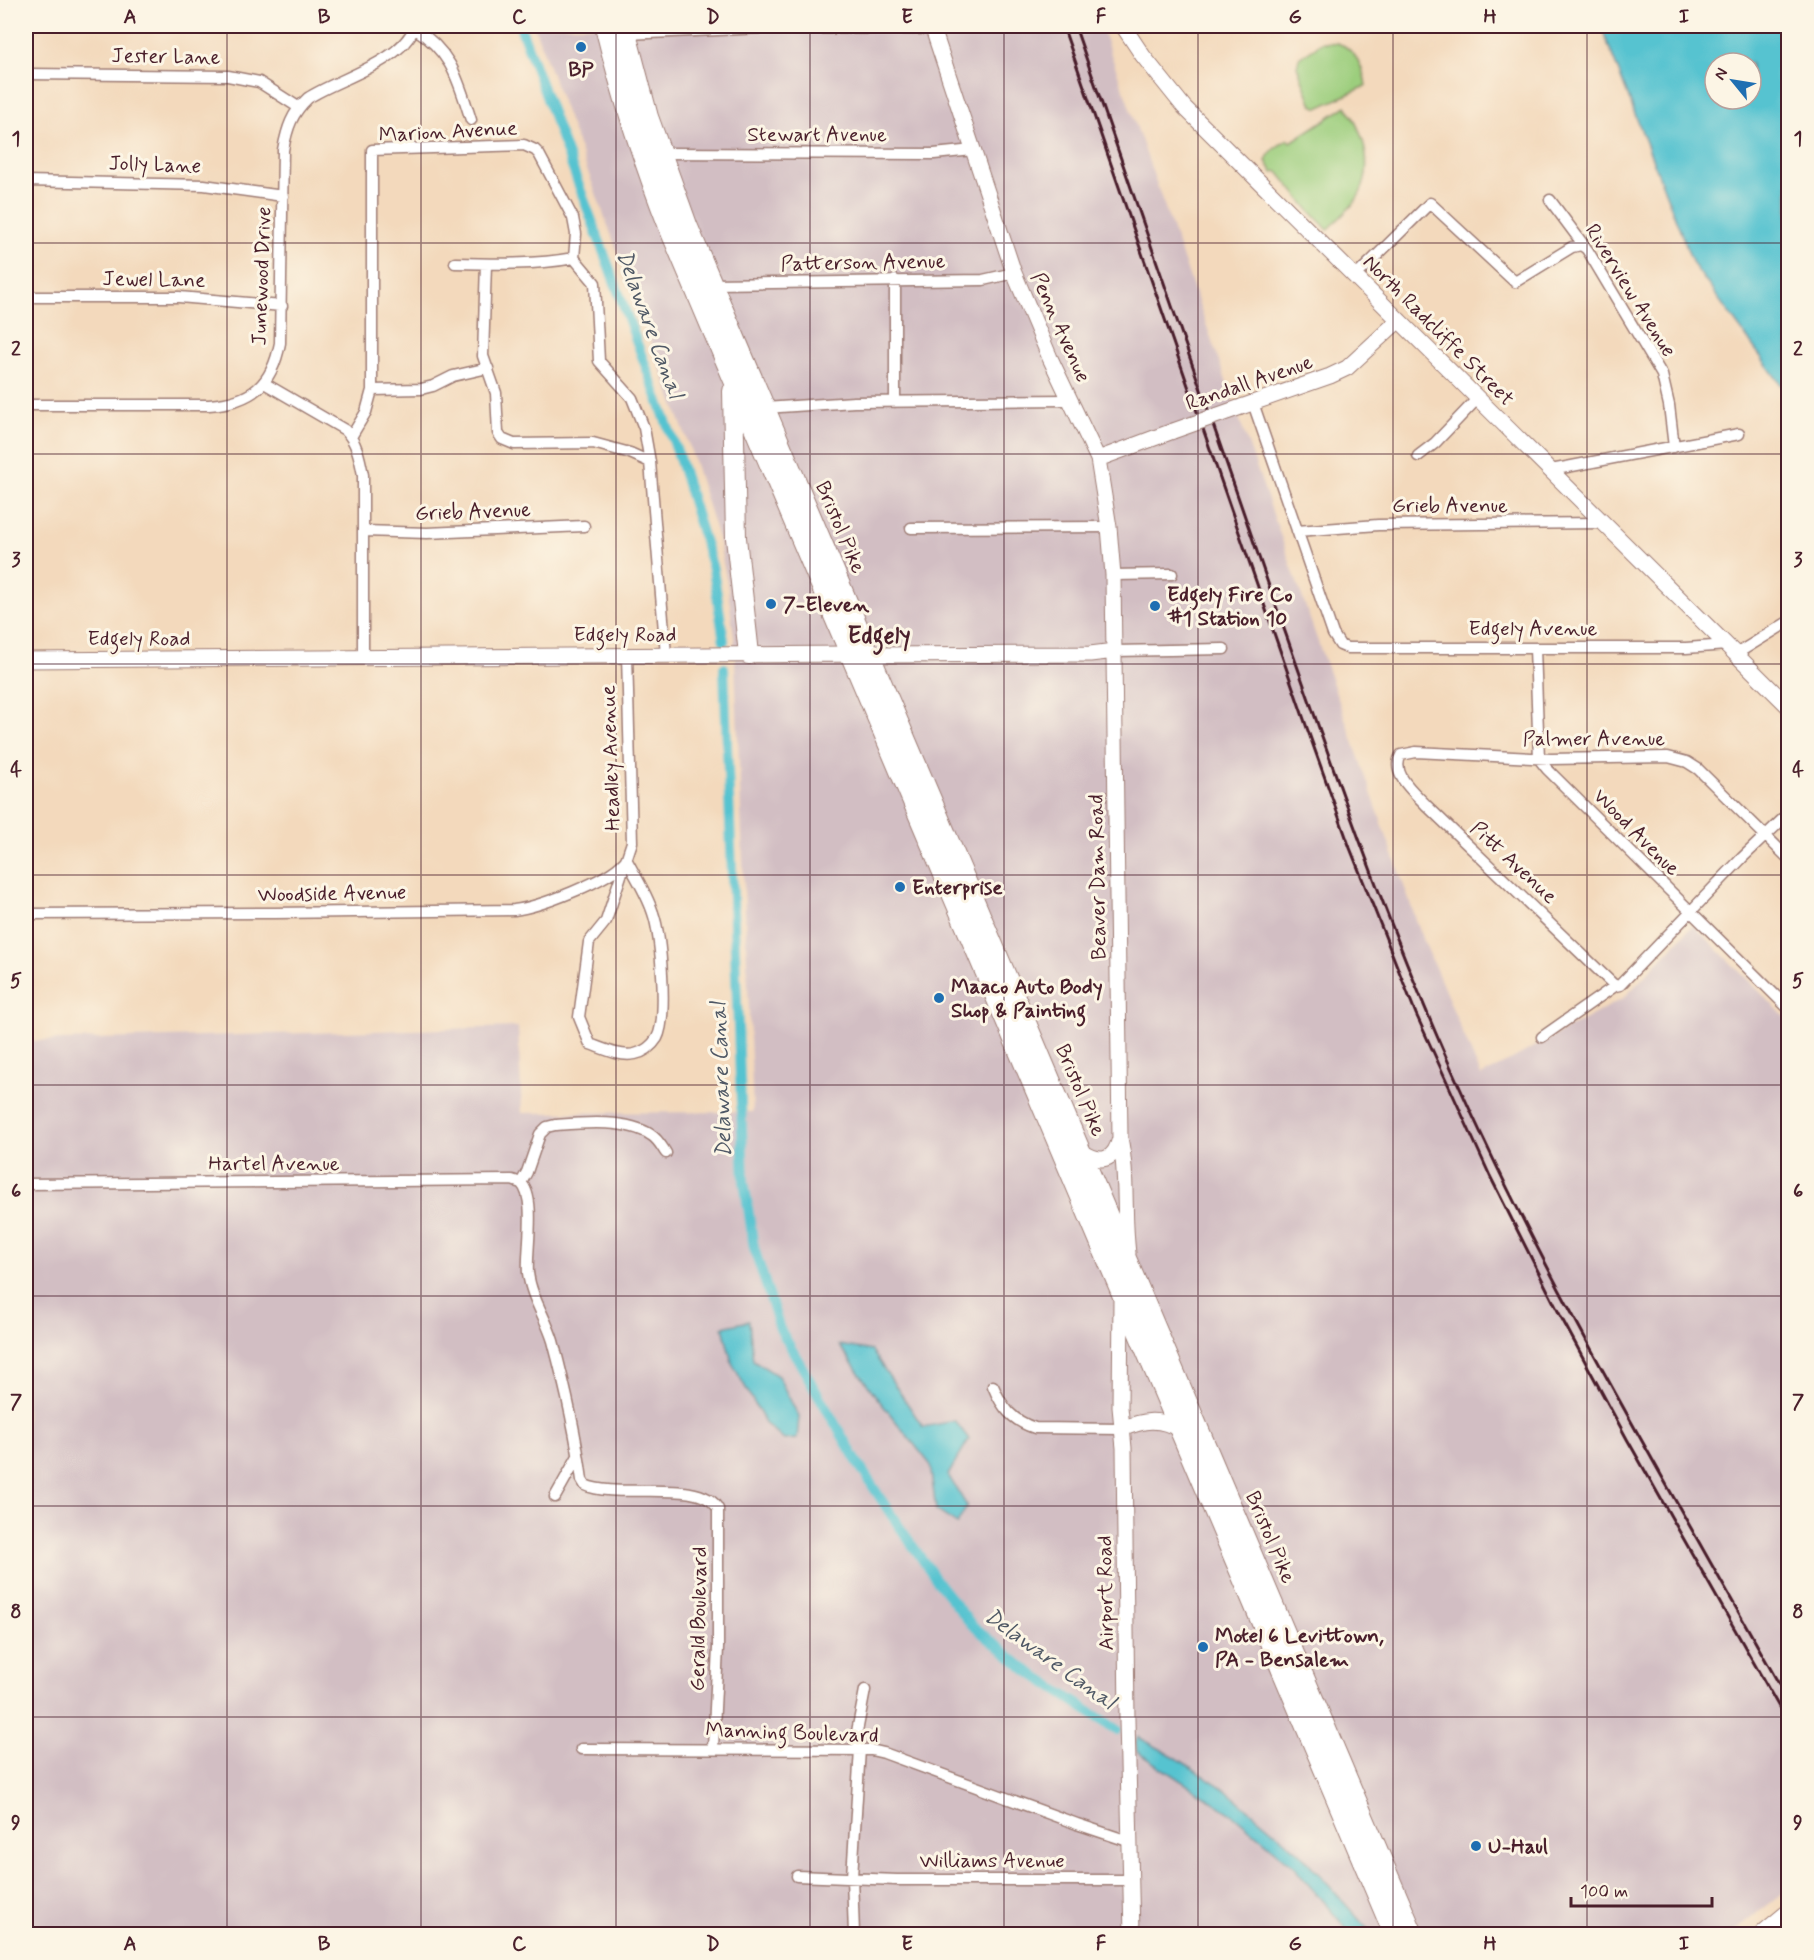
<svg xmlns="http://www.w3.org/2000/svg" width="1814" height="1960" font-family="Mynerve,sans-serif">
  <style>
    .industrial { fill: #d2bec3 }
    .green { fill: #9cce7d; stroke: #737654; stroke-width: 1.5 }
    .water { fill: #57c3d0; stroke: #50717e; stroke-width: 1.5; fill-rule: evenodd }
    .lines { fill: none; stroke-linecap: round; stroke-linejoin: round }
    .canal { stroke: #57c3d0; stroke-width: 10 }
    .street-casing { stroke: #9e7c74; stroke-width: 13 }
    .secondary-casing { stroke: #9e7c74; stroke-width: 17 }
    .highway-casing { stroke: #9e7c74; stroke-width: 22 }
    .street { stroke: #fff; stroke-width: 10 }
    .secondary { stroke: #fff; stroke-width: 15 }
    .highway { stroke: #fff; stroke-width: 20 }
    .rail { stroke: #4a1f2b; stroke-width: 3 }
    .secondary-bridge-casing { stroke: #9e7c74; stroke-width: 17; stroke-linecap: butt }
    .secondary-bridge { stroke: #fff; stroke-width: 15 }
    .grid { fill: none; stroke: #4a1f2b; stroke-width: 1.5; stroke-opacity: 0.55 }
    .poi-dot { fill: #1f6fb2; stroke: #fcf5e5; stroke-width: 2 }
    .labels { text-anchor: middle; stroke-width: 6; stroke-linejoin: round; paint-order: stroke }
    .street-label { font-size: 21px; fill: #4a1f2b; stroke: #fcf5e5 }
    .poi-label { font-size: 21px; font-weight: bold; fill: #4a1f2b; stroke: #fcf5e5; text-anchor: start }
    .water-label { font-size: 22px; font-style: italic; fill: #4f5865; stroke: #fcf5e5 }
    .quarter-label { font-size: 24px; font-weight: bold; fill: #4a1f2b; stroke: #fcf5e5 }
    .neatline { fill: none; stroke: #4a1f2b; stroke-width: 2 }
    .grid-label { font-size: 20px; text-anchor: middle; font-weight: bold; fill: #4a1f2b }
  </style>
  <rect width="100%" height="100%" fill="#fcf5e5"/>
  <filter id="ink" filterUnits="userSpaceOnUse"><feTurbulence type="fractalNoise" baseFrequency=".0167" numOctaves="2"/><feDisplacementMap in="SourceGraphic" scale="12" xChannelSelector="R" yChannelSelector="G"/><feConvolveMatrix kernelMatrix="1 2 1 2 8 2 1 2 1" color-interpolation-filters="sRGB"/></filter>
  <filter id="wash" filterUnits="userSpaceOnUse"><feTurbulence type="fractalNoise" baseFrequency=".008" numOctaves="4" result="noise"/><feDisplacementMap in="SourceGraphic" scale="24" xChannelSelector="R" yChannelSelector="G"/><feGaussianBlur stdDeviation="1.35" result="paint"/><feColorMatrix in="noise" values="0 0 0 0 0 0 0 0 0 0 0 0 0 0 0 0 0 1.4 0 .05"/><feComposite in="paint" operator="in"/></filter>
  <g filter="url(#wash)">
    <rect width="100%" height="100%" fill="#f3d9bc"/>
    <path class="industrial" d="M 534,26 L 1101,26 L 1421,934 L 1481,1076 L 1624,998 L 1693,925 L 1788,1020 L 1788,1888 L 1731,1934 L 26,1934 L 26,1041 L 518,1027 L 522,1113 L 753,1112 L 734,636 L 727,582 L 718,538 L 689,445 Z"/>
    <path class="green" d="M 1323,42 C 1328,43 1333,42 1337,43 C 1356,48 1364,70 1366,86 L 1318,108 L 1312,105 L 1297,66 L 1299,58 Z
      M 1346,106 C 1365,134 1377,172 1354,203 C 1346,212 1336,221 1328,230 L 1308,209 L 1278,172 L 1276,171 L 1273,173 L 1266,161 C 1270,149 1279,146 1288,139 L 1291,142 Z"/>
    <path class="water" d="M 1601,26 L 1788,26 L 1788,394 L 1693,264 ZM 1715,63 L 1751,63 L 1751,99 L 1715,99 Z
      M 749,1321 L 753,1360 L 778,1376 L 799,1417 L 797,1439 L 784,1440 L 766,1424 L 732,1363 L 723,1327 Z
      M 839,1345 L 872,1351 L 923,1427 L 955,1421 L 969,1439 L 948,1475 L 967,1506 L 957,1524 L 936,1510 L 930,1464 L 878,1399 Z
      M 1138,1737 L 1175,1757 L 1223,1788 L 1300,1853 L 1372,1934 L 1351,1934 L 1290,1863 L 1232,1814 L 1137,1752 L 1136,1742 Z"/>
    <g class="lines">
      <path class="canal" d="M 520,26 L 677,451 L 713,569 L 724,641
        M 724,668 L 744,1181 L 754,1248 L 780,1329 L 859,1465 L 892,1516 L 940,1585 L 971,1624 L 1025,1669 L 1117,1730"/>
    </g>
  </g>
  <g filter="url(#ink)">
    <g class="lines">
      <defs>
        <path id="street" d="M 414,28 C 452,52 458,80 471,120
          M 626,34 L 763,28 L 933,29
          M 26,74 L 228,76 L 259,82 L 298,107
          M 660,153 L 934,154 L 973,150
          M 26,181 L 204,185 L 283,196
          M 1550,200 L 1588,251 L 1662,375 L 1669,405 L 1674,447
          M 574,258 L 595,283 L 599,361 L 632,398 L 644,428 L 650,462 L 666,655
          M 486,264 L 483,356 L 496,393 L 498,433 L 502,439 L 514,444 L 593,443 L 630,453 L 650,462
          M 1355,277 L 1430,203 L 1515,282 L 1572,247 L 1581,245 L 1584,247
          M 712,284 L 983,280 L 1014,273
          M 26,297 L 179,297 L 282,306
          M 264,383 L 345,430 C 357,442 360,459 363,475 L 363,658
          M 372,390 L 421,389 L 433,386 L 453,376 L 488,368
          M 895,402 L 895,280
          M 1253,403 L 1333,634 L 1340,645 L 1347,648 L 1686,648 L 1727,645
          M 26,405 L 209,405 C 252,402 272,385 280,343 L 283,150 C 287,128 292,113 308,98 C 339,78 401,63 415,26
          M 765,408 L 854,402 L 1070,400
          M 351,437 L 366,412 L 372,390 L 372,150 L 524,145 L 535,150 L 539,154 L 573,218 L 576,234 L 574,258 C 536,265 494,264 455,263
          M 1418,456 L 1435,443 L 1478,398
          M 1551,470 L 1739,434
          M 911,528 L 1109,527
          M 364,531 L 427,533 L 584,526
          M 1297,531 L 1378,525 L 1603,523
          M 1113,575 L 1172,574
          M 1535,648 L 1539,759 L 1547,769 L 1788,1008
          M 1115,651 L 1224,649
          M 1736,654 L 1788,622
          M 626,859 C 636,877 647,894 653,913 C 661,935 668,1018 657,1038 C 652,1046 644,1052 635,1054 C 620,1057 604,1049 590,1044 L 579,1017 L 589,942 L 606,921 L 632,842 L 627,655
          M 26,914 L 275,913 L 514,910 C 539,907 608,881 624,862
          M 1615,986 L 1426,805 C 1414,792 1390,774 1401,755 L 1416,752 L 1551,759 L 1668,757 L 1687,762 L 1698,769 L 1788,858
          M 1542,1037 L 1615,986 L 1620,985 L 1742,858 L 1788,814
          M 521,1183 C 537,1198 526,1251 528,1273 C 531,1297 546,1318 553,1341 C 565,1386 576,1434 582,1480 L 585,1485 C 617,1500 702,1477 718,1509 L 718,1648 L 713,1748
          M 521,1183 L 527,1172 L 540,1134 L 547,1127 L 555,1125 C 583,1123 627,1119 651,1135 C 658,1139 662,1147 666,1153
          M 26,1184 L 512,1180 L 521,1183
          M 993,1386 C 1002,1408 1013,1421 1035,1428 L 1122,1429
          M 555,1497 L 578,1456
          M 581,1749 L 871,1750 L 884,1753 L 1077,1824 L 1131,1842
          M 797,1876 L 897,1880 L 1131,1880
          M 854,1934 L 852,1877 L 860,1749 L 856,1737 L 865,1690"/>
        <path id="secondary" d="M 932,26 L 1014,273 L 1050,358 L 1098,459 L 1109,527 L 1113,575 L 1120,1138 C 1128,1176 1123,1214 1128,1253
          M 1123,26 L 1143,56 L 1184,107 L 1788,706
          M 1241,407 L 1330,376 L 1347,368 L 1399,320
          M 1098,459 L 1173,431
          M 26,660 L 850,654 L 870,655 L 1090,654 L 1115,651
          M 1081,1151 C 1100,1164 1114,1162 1120,1138
          M 1121,1299 L 1120,1407 L 1124,1448 L 1127,1720 L 1132,1934
          M 1122,1429 C 1143,1420 1160,1417 1180,1430"/>
        <path id="highway" d="M 605,26 C 622,96 644,164 671,232 L 1394,1934
          M 624,26 L 648,117 L 687,225 L 1413,1934
          M 733,391 L 736,538 L 749,654
          M 1765,1934 L 1788,1915"/>
      </defs>
      <use href="#street" class="street-casing"/>
      <use href="#secondary" class="secondary-casing"/>
      <use href="#highway" class="highway-casing"/>
      <use href="#street" class="street"/>
      <use href="#secondary" class="secondary"/>
      <use href="#highway" class="highway"/>
      <path class="rail" d="M 1063,26 L 1307,728 L 1350,848 L 1416,1014 L 1490,1176 L 1561,1317 L 1627,1439 L 1788,1723
        M 1075,26 C 1140,213 1205,401 1270,589 C 1323,739 1374,889 1437,1036 C 1536,1267 1666,1481 1788,1700"/>
      <defs>
        <path id="secondary-bridge" d="M 1173,431 L 1241,407"/>
      </defs>
      <use href="#secondary-bridge" class="secondary-bridge-casing"/>
      <use href="#secondary-bridge" class="secondary-bridge"/>
    </g>
  </g>
  <path class="grid" d="M 227,26 L 227,1934M 421,26 L 421,1934M 616,26 L 616,1934M 810,26 L 810,1934M 1004,26 L 1004,1934M 1198,26 L 1198,1934M 1393,26 L 1393,1934M 1587,26 L 1587,1934M 26,243 L 1788,243M 26,454 L 1788,454M 26,664 L 1788,664M 26,875 L 1788,875M 26,1085 L 1788,1085M 26,1296 L 1788,1296M 26,1506 L 1788,1506M 26,1717 L 1788,1717"/>
  <g class="poi-dot">
    <circle cx="581" cy="47" r="6"/>
    <circle cx="771" cy="604" r="6"/>
    <circle cx="1155" cy="606" r="6"/>
    <circle cx="900" cy="887" r="6"/>
    <circle cx="939" cy="998" r="6"/>
    <circle cx="1203" cy="1647" r="6"/>
    <circle cx="1476" cy="1846" r="6"/>
  </g>
  <g class="labels">
    <g class="street-label">
      <text transform="translate(166 56) rotate(1)" y="7">Jester Lane</text>
      <text transform="translate(448 131) rotate(-3)" y="7">Marion Avenue</text>
      <text x="817" y="141">Stewart Avenue</text>
      <text transform="translate(155 164) rotate(2)" y="7">Jolly Lane</text>
      <text transform="translate(863 262) rotate(-1)" y="7">Patterson Avenue</text>
      <text transform="translate(261 276) rotate(-88)" y="7">Junewood Drive</text>
      <text transform="translate(154 279) rotate(1)" y="7">Jewel Lane</text>
      <text transform="translate(1631 290) rotate(58)" y="7">Riverview Avenue</text>
      <text transform="translate(1061 327) rotate(66)" y="7">Penn Avenue</text>
      <text transform="translate(1439 330) rotate(45)" y="7">North Radcliffe Street</text>
      <text transform="translate(1249 382) rotate(-19)" y="7">Randall Avenue</text>
      <text x="1450" y="512">Grieb Avenue</text>
      <text transform="translate(473 511) rotate(-2)" y="7">Grieb Avenue</text>
      <text transform="translate(841 527) rotate(67)" y="7">Bristol Pike</text>
      <text x="1533" y="635">Edgely Avenue</text>
      <text x="625" y="641">Edgely Road</text>
      <text x="139" y="645">Edgely Road</text>
      <text x="1594" y="745">Palmer Avenue</text>
      <text transform="translate(610 758) rotate(-92)" y="7">Headley Avenue</text>
      <text transform="translate(1637 832) rotate(45)" y="7">Wood Avenue</text>
      <text transform="translate(1514 862) rotate(43)" y="7">Pitt Avenue</text>
      <text transform="translate(1097 877) rotate(-91)" y="7">Beaver Dam Road</text>
      <text transform="translate(332 893) rotate(-1)" y="7">Woodside Avenue</text>
      <text transform="translate(1081 1090) rotate(67)" y="7">Bristol Pike</text>
      <text x="274" y="1170">Hartel Avenue</text>
      <text transform="translate(1271 1537) rotate(67)" y="7">Bristol Pike</text>
      <text transform="translate(1105 1593) rotate(-91)" y="7">Airport Road</text>
      <text transform="translate(698 1619) rotate(-89)" y="7">Gerald Boulevard</text>
      <text transform="translate(792 1732) rotate(2)" y="7">Manning Boulevard</text>
      <text x="992" y="1867">Williams Avenue</text>
    </g>
    <g class="poi-label">
      <text x="581" y="76" text-anchor="middle">BP</text>
      <text x="1167" y="601">Edgely Fire Co<tspan x="1167" dy="24">#1 Station 10</tspan></text>
      <text x="783" y="611">7-Eleven</text>
      <text x="912" y="894">Enterprise</text>
      <text x="951" y="993">Maaco Auto Body<tspan x="951" dy="24">Shop &amp; Painting</tspan></text>
      <text x="1215" y="1642">Motel 6 Levittown,<tspan x="1215" dy="24">PA - Bensalem</tspan></text>
      <text x="1488" y="1853">U-Haul</text>
    </g>
    <g class="water-label">
      <text transform="translate(651 324) rotate(70)" y="8">Delaware Canal</text>
      <text transform="translate(720 1080) rotate(-92)" y="8">Delaware Canal</text>
      <text transform="translate(1051 1658) rotate(36)" y="8">Delaware Canal</text>
    </g>
    <g class="quarter-label">
      <text x="879" y="643">Edgely</text>
    </g>
  </g>
  <rect width="1814" height="1960" fill="none" stroke="#fcf5e5" stroke-width="66"/>
  <g transform="translate(1733 81) rotate(300)"><circle r="28" fill="#fcf5e5" stroke="#b59f9b" stroke-width="1.5"/>
  <path d="M0-4.5L10 22L0 15L-10 22Z" fill="#1f6fb2"/>
  <text y="-9" font-size="16" font-weight="bold" text-anchor="middle" fill="#4a1f2b">N</text>
  </g>
  <path d="M1571 1897v9h141v-9" fill="none" stroke="#4a1f2b" stroke-width="3"/>
  <text x="1580" y="1897" font-size="18" fill="#4a1f2b" stroke="#fcf5e5" stroke-width="4.5" paint-order="stroke">100 m</text>
  <rect x="33" y="33" width="1748" height="1894" class="neatline"/>
  <g class="grid-label">
    <text x="130" y="23">A</text>
    <text x="324" y="23">B</text>
    <text x="519" y="23">C</text>
    <text x="713" y="23">D</text>
    <text x="907" y="23">E</text>
    <text x="1101" y="23">F</text>
    <text x="1295" y="23">G</text>
    <text x="1490" y="23">H</text>
    <text x="1684" y="23">I</text>
    <text x="16" y="145">1</text>
    <text x="1798" y="145">1</text>
    <text x="16" y="355">2</text>
    <text x="1798" y="355">2</text>
    <text x="16" y="566">3</text>
    <text x="1798" y="566">3</text>
    <text x="16" y="776">4</text>
    <text x="1798" y="776">4</text>
    <text x="16" y="987">5</text>
    <text x="1798" y="987">5</text>
    <text x="16" y="1197">6</text>
    <text x="1798" y="1197">6</text>
    <text x="16" y="1408">7</text>
    <text x="1798" y="1408">7</text>
    <text x="16" y="1618">8</text>
    <text x="1798" y="1618">8</text>
    <text x="16" y="1829">9</text>
    <text x="1798" y="1829">9</text>
    <text x="130" y="1950">A</text>
    <text x="324" y="1950">B</text>
    <text x="519" y="1950">C</text>
    <text x="713" y="1950">D</text>
    <text x="907" y="1950">E</text>
    <text x="1101" y="1950">F</text>
    <text x="1295" y="1950">G</text>
    <text x="1490" y="1950">H</text>
    <text x="1684" y="1950">I</text>
  </g>
</svg>
